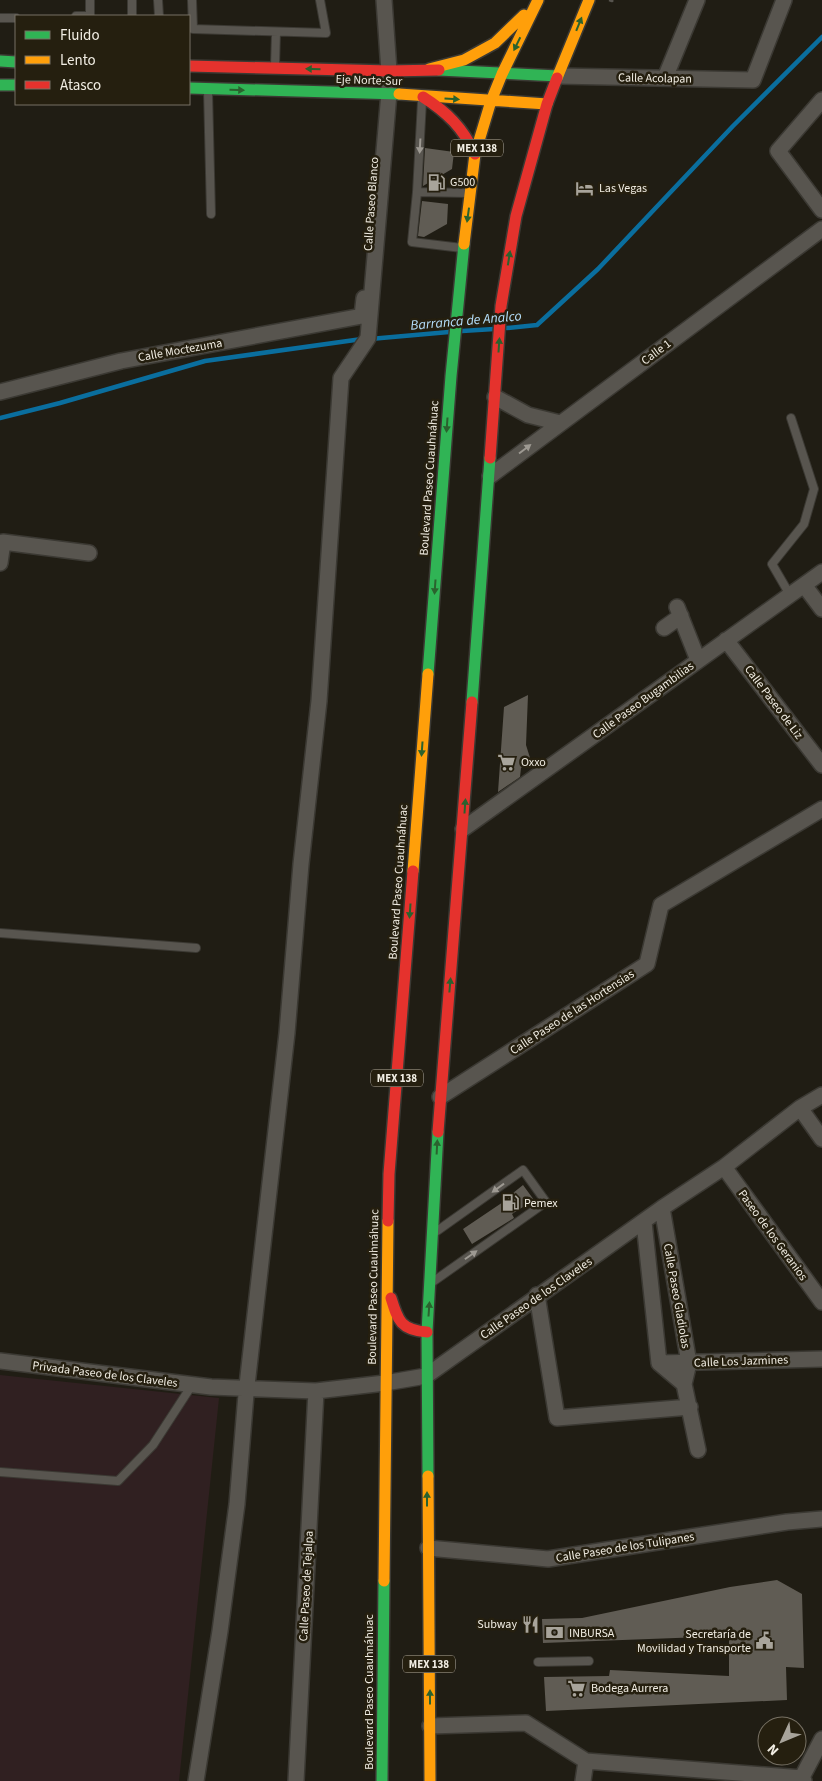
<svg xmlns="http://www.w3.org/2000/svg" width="822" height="1781" font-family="'Source Sans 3',sans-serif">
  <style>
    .industrial { fill: #302021 }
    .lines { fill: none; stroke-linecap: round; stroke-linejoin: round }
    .stream { stroke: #0a6e9e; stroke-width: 4.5 }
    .building { fill: #605c54 }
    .lane-casing { stroke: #3b3933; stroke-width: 10 }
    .street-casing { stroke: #3b3933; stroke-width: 18 }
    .fast-casing { stroke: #3b3933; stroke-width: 14 }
    .slow-casing { stroke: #3b3933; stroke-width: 14 }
    .jam-casing { stroke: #3b3933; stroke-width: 14 }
    .path { stroke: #57544e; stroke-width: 2.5; stroke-dasharray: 5 2.5; stroke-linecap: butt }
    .lane { stroke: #58554f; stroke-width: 8 }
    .street { stroke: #58554f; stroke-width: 15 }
    .fast { stroke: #30b455; stroke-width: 11 }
    .slow { stroke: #ff9f0a; stroke-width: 11 }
    .jam { stroke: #e5322d; stroke-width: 11 }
    .oneway { fill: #2a622e }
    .oneway2 { fill: #9d9992 }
    .labels { text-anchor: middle; stroke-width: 5; stroke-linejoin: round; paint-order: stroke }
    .shield { fill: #251f0f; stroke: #b4afa3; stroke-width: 1 }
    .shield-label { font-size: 11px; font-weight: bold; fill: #f1ede3 }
    .street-label { font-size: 12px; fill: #f1ede3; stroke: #251f0f }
    .poi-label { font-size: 12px; fill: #f1ede3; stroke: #251f0f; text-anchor: start }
    .water-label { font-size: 14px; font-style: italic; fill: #b6e0fd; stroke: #251f0f }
  </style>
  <rect width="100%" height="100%" fill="#201d14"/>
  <path class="industrial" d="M 0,1375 L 219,1398 L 179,1781 L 0,1781 Z"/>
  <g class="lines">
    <path class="stream" d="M 507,328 L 537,325 L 598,269 L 733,126 L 822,37
      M 462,331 L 494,329
      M 370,339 L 449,332
      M 0,418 L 60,403 L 205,361 L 362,339"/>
  </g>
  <path class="building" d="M 425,148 L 454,152 L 452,169 L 423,186 Z
    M 422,201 L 448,204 L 447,224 L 424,237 L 418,236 Z
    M 528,695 L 526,745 L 531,761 L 521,768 L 520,777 L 498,792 L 504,707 Z
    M 523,1185 L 534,1200 L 512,1214 L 514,1218 L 472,1244 L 463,1229 L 509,1198 L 508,1197 Z
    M 777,1580 L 802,1594 L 804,1668 L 786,1667 L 787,1700 L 546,1711 L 544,1677 L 609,1676 L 610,1670 L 729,1676 L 729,1636 L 543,1643 L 542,1619 L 582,1618 L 730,1587 Z"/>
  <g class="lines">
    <defs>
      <path id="lane" d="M 158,0 L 159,16
        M 192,0 L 193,29 L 326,33 L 320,0
        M 76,16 L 90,16 L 90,0
        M 132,16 L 132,0
        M 0,18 L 16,18
        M 275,66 L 276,32
        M 208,91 L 211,214
        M 422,101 L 417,192 L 412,242 L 462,248
        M 417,192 L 468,193
        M 790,595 L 772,564 L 804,524 L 814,489 L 791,418
        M 0,933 L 196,948
        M 434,1281 L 546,1202 L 523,1170 L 437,1231
        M 0,1472 L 118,1481 L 153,1445 L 192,1385
        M 538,1662 L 589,1661"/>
      <path id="street" d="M 558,76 L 753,80 L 784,0
        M 665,78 L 697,0
        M 822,100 L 778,151 L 822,210
        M 0,392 L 121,361 L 362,316 L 364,298
        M 495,397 L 528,415 L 560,423
        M 490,476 L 822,229
        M 0,563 L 3,542 L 89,553
        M 804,585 L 822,609
        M 677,607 L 698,660
        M 664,628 L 681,616
        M 726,640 L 822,765
        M 463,829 L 822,572
        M 440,1097 L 647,964 L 661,905 L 822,809
        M 800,1108 L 822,1139
        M 724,1167 L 822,1302
        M 662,1208 L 689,1363 L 684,1384 L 698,1450
        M 644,1222 L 659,1363 L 684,1384
        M 537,1295 L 557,1418 L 690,1407
        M 0,1361 L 211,1387 L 316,1391 L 385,1383 L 426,1376 L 662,1208 L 724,1167 L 800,1108 L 822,1095
        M 659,1363 L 822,1359
        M 428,1548 L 548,1559 L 787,1522 L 822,1519
        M 430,1726 L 526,1723 L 586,1761 L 802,1778 L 804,1781
        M 196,1781 L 220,1631 L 237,1504 L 246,1394 L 287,1033 L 301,864 L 319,701 L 341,378 L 368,338 L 389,93 L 389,71 L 384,0
        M 296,1781 L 316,1391
        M 583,1781 L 586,1761
        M 800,1781 L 822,1739"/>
      <path id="fast" d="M 0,61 L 16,62
        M 439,70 L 558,76
        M 0,85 L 16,85
        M 189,88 L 399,94
        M 428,674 L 451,376 L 464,244
        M 472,702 L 490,458
        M 428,1476 L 427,1332 L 438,1132
        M 382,1781 L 384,1581"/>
      <path id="slow" d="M 429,69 L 464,60 L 495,43 L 524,15
        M 557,78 L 589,0
        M 399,94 L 547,104
        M 464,244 L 475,154 L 491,101 L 502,74 L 538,0
        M 413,871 L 428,674
        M 428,1476 L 430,1781
        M 384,1581 L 388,1221"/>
      <path id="jam" d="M 189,66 L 389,71 L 439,70
        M 423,97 C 447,112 463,128 475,154
        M 490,458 L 501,306 L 516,216 L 547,104 L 557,78
        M 438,1132 L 472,702
        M 388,1221 L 389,1174 L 413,871
        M 391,1298 C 398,1321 401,1330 427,1332"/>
    </defs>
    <use href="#lane" class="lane-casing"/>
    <use href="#street" class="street-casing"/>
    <use href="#fast" class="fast-casing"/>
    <use href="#slow" class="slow-casing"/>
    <use href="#jam" class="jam-casing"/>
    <path class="path" d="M 609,0 L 612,1 L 613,0"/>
    <use href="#lane" class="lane"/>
    <use href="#street" class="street"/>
    <use href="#fast" class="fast"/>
    <use href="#slow" class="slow"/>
    <use href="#jam" class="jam"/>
  </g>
  <defs><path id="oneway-solid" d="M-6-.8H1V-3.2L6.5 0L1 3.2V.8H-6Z" transform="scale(1.25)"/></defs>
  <g class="oneway">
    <use href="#oneway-solid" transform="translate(579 24) rotate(-68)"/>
    <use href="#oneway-solid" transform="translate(517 44) rotate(116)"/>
    <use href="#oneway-solid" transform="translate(313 69) rotate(-179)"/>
    <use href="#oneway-solid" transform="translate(237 90) rotate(1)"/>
    <use href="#oneway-solid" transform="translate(452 99) rotate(4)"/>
    <use href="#oneway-solid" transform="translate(468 215) rotate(98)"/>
    <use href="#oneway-solid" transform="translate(509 258) rotate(-81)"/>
    <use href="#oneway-solid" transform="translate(499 345) rotate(-86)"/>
    <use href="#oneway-solid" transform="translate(447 425) rotate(94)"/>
    <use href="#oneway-solid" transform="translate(435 587) rotate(94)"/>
    <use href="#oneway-solid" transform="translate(422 749) rotate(94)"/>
    <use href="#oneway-solid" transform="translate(465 806) rotate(-86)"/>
    <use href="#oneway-solid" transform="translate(410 911) rotate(94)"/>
    <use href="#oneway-solid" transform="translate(450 985) rotate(-85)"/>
    <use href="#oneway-solid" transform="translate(437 1147) rotate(-87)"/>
    <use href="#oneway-solid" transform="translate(429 1309) rotate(-86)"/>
    <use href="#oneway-solid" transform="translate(427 1499) rotate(-90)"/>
    <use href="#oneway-solid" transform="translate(430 1697) rotate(-90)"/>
  </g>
  <g class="oneway2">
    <use href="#oneway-solid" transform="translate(420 146) rotate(93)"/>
    <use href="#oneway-solid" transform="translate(525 449) rotate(-37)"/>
    <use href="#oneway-solid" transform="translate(498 1188) rotate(144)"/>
    <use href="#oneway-solid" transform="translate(471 1255) rotate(-35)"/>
  </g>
  <defs>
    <symbol id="fuel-bare" viewBox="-9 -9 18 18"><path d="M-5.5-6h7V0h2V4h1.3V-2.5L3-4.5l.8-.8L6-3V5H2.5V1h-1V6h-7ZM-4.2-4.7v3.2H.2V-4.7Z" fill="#a8a49b" stroke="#251f0f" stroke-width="2.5" paint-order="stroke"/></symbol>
    <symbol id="hotel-bare" viewBox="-9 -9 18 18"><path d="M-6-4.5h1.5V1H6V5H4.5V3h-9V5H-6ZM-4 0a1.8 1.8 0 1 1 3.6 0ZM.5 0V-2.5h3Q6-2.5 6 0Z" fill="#a8a49b" stroke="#251f0f" stroke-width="2.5" paint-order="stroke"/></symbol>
    <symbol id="supermarket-bare" viewBox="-9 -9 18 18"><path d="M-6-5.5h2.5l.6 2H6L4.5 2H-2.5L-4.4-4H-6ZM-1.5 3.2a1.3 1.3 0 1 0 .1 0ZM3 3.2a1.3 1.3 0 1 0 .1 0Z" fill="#a8a49b" stroke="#251f0f" stroke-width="2.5" paint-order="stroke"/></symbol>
    <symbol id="restaurant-bare" viewBox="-9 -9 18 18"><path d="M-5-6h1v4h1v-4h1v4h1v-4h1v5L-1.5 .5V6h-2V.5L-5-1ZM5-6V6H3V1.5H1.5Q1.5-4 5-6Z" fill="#a8a49b" stroke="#251f0f" stroke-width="2.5" paint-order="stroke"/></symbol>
    <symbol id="bank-bare" viewBox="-9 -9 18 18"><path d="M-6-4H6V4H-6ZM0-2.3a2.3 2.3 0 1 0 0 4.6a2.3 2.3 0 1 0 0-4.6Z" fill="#a8a49b" stroke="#251f0f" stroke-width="2.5" paint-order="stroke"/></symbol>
    <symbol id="civic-bare" viewBox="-9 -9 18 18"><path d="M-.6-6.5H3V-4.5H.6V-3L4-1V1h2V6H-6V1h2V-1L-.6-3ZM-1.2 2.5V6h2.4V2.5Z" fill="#a8a49b" stroke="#251f0f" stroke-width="2.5" paint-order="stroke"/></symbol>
  </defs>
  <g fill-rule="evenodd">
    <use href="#fuel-bare" x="424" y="170" width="25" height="25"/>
    <use href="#hotel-bare" x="572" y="176" width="25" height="25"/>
    <use href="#supermarket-bare" x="494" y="750" width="25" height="25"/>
    <use href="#fuel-bare" x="498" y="1190" width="25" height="25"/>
    <use href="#restaurant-bare" x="518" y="1612" width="25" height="25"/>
    <use href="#bank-bare" x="542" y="1620" width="25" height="25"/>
    <use href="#civic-bare" x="752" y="1628" width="25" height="25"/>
    <use href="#supermarket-bare" x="564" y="1676" width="25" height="25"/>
  </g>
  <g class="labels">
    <g class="shield">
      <rect x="451" y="139.5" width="52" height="17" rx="4"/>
      <rect x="371" y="1069.5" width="52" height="17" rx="4"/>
      <rect x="403" y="1655.5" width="52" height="17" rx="4"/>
    </g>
    <g class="shield-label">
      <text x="477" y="152">MEX 138</text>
      <text x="397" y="1082">MEX 138</text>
      <text x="429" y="1668">MEX 138</text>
    </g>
    <g class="street-label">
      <text transform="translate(655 78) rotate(1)" y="4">Calle Acolapan</text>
      <text transform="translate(369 80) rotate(2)" y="4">Eje Norte-Sur</text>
      <text transform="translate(371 204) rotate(-86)" y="4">Calle Paseo Blanco</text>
      <text transform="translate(180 350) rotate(-10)" y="4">Calle Moctezuma</text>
      <text transform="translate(656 352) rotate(-37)" y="4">Calle 1</text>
      <text transform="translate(429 478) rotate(-86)" y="4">Boulevard Paseo Cuauhnáhuac</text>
      <text transform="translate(643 700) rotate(-36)" y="4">Calle Paseo Bugambilias</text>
      <text transform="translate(774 702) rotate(53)" y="4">Calle Paseo de Liz</text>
      <text transform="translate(398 882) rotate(-86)" y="4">Boulevard Paseo Cuauhnáhuac</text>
      <text transform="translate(572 1012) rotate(-33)" y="4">Calle Paseo de las Hortensias</text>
      <text transform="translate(773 1235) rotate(54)" y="4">Paseo de los Geranios</text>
      <text transform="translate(373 1287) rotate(-89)" y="4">Boulevard Paseo Cuauhnáhuac</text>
      <text transform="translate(677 1296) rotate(80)" y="4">Calle Paseo Gladiolas</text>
      <text transform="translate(536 1298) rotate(-35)" y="4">Calle Paseo de los Claveles</text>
      <text transform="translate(741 1361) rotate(-2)" y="4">Calle Los Jazmines</text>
      <text transform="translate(105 1374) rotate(7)" y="4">Privada Paseo de los Claveles</text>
      <text transform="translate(625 1547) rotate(-9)" y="4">Calle Paseo de los Tulipanes</text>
      <text transform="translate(306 1586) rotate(-87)" y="4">Calle Paseo de Tejalpa</text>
      <text transform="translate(369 1692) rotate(-90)" y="4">Boulevard Paseo Cuauhnáhuac</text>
    </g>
    <g class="poi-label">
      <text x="450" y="186">G500</text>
      <text x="599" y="192">Las Vegas</text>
      <text x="521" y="766">Oxxo</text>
      <text x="524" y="1207">Pemex</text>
      <text x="517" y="1628" text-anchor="end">Subway</text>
      <text x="569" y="1637">INBURSA</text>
      <text x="751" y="1638" text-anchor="end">Secretaría de<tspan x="751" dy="14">Movilidad y Transporte</tspan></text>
      <text x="591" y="1692">Bodega Aurrera</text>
    </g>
    <g class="water-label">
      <text transform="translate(466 320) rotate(-5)" y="5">Barranca de Analco</text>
    </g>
  </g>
  <rect x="15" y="15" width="175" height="90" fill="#251f0f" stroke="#777164"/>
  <rect x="25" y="31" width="25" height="8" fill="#30b455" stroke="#777164"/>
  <text x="60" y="40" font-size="15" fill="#f1ede3">Fluido</text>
  <rect x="25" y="56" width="25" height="8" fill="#ff9f0a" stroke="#777164"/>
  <text x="60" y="65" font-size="15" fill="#f1ede3">Lento</text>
  <rect x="25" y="81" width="25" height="8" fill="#e5322d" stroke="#777164"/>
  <text x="60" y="90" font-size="15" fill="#f1ede3">Atasco</text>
  <g transform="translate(782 1741) rotate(226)"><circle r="24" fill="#251f0f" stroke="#777164"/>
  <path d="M0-4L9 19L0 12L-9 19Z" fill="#a8a49b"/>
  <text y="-8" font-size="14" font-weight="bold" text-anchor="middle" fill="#f1ede3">N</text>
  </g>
</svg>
